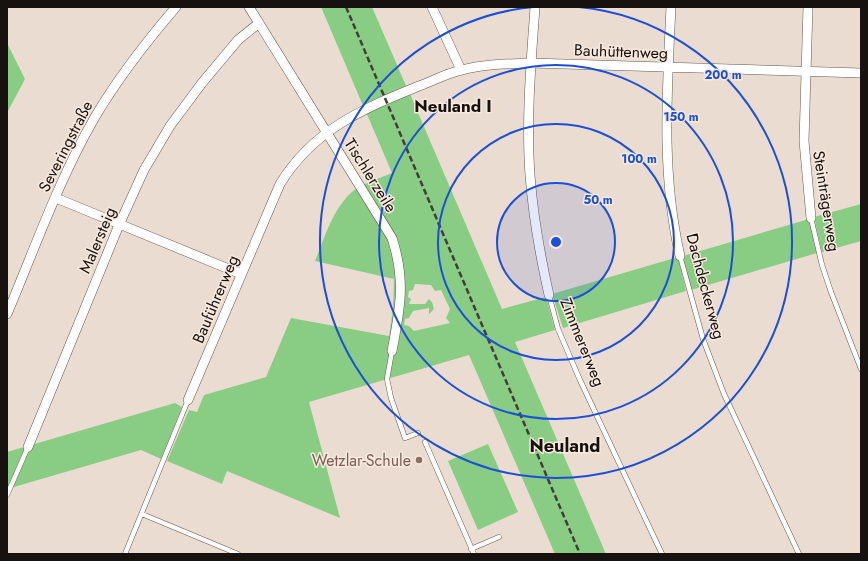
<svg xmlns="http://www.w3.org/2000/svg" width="868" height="561" font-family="Jost,sans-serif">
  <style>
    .green { fill: #89cd85; fill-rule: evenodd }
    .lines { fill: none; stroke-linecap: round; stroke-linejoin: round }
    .service-casing { stroke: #65584f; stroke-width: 5.5 }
    .minor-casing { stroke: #65584f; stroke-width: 10 }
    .service { stroke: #fff; stroke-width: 4.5 }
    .minor { stroke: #fff; stroke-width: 9 }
    .rail { stroke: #443d38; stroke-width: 2.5; stroke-dasharray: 6 3; stroke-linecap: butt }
    .ring { fill: none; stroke: #1d4ed8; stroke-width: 2 }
    .education-dot { fill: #8d6e63; stroke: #f8e9de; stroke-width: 1.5 }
    .labels { text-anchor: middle; stroke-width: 3; stroke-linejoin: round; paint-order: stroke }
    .street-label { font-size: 16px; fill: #17120f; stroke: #f8e9de }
    .education-label { font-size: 16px; fill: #785e54; stroke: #f8e9de; text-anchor: end }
    .neighbourhood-label { font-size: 17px; font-weight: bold; fill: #17120f; stroke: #f8e9de }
    .quarter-label { font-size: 18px; font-weight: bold; fill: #17120f; stroke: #f8e9de }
    .centre { fill: #1d4ed8; stroke: #f8e9de; stroke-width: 2 }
    .ring-label { font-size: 12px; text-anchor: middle; font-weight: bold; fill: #1d4ed8; stroke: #f8e9de; stroke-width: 3; stroke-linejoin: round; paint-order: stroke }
  </style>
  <rect width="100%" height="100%" fill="#ebdcd1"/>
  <path class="green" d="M 321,7 L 372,7 L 407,88 L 364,108 Z
    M 7,43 L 25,79 L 7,113 Z
    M 410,94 L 502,309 L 546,297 L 555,330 L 515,342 L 606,554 L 555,554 L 469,355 L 309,402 L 340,518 L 227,471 L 222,484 L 167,461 L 189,410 L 197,412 L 204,395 L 266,377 L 291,318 L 389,336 L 393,309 L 394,279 L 315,261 C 325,237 334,204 357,188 C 367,182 381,178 392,173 L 366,112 ZM 415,284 L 431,285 L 435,291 L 441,290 L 450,309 L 446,318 L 450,323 L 414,331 L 409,326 L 404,325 L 405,319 L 409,318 L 413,311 L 429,308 L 429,314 L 434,309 L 432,302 L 429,299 L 425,304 L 409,304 L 411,299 L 408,297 L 409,291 L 413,290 Z
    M 861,204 L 861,241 L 822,252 L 814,217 Z
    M 809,219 L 817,253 L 691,290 L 683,256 Z
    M 678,257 L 686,291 L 563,328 L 552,294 Z
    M 175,403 L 182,407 L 161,459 L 141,450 L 7,489 L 7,452 Z
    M 488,444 L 518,512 L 478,530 L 448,461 Z"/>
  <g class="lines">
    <defs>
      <path id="service" d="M 811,218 L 822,265 L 831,292 L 861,369
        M 680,256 L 703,339 L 724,394 L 799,554
        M 549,295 L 558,329 L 580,380 L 662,554
        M 392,351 L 387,379 L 391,398 L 405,438 L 418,433
        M 425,442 L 474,554
        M 7,495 L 28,447
        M 142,514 L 238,554
        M 471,549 L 499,537
        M 125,554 L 188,400"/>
      <path id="minor" d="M 249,7 L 392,238 C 406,281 400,309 392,351
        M 432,7 L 461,70
        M 535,7 C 531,63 526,119 530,175 C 533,216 540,255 549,295
        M 671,7 C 667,91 661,174 680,256
        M 808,7 L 804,141 L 811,218
        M 56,198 L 241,274
        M 7,314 C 35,248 59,179 95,117 C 118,78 146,42 176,7
        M 188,400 L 280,184 C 313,130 362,109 419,86 C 433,81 447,73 462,70 C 484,64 508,64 531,63 L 861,73
        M 28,447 L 119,225 L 144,170 L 170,126 L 202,83 L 238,40 L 259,23"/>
    </defs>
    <use href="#service" class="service-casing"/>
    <use href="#minor" class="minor-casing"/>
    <use href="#service" class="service"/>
    <use href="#minor" class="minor"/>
    <path class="rail" d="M 346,7 L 580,554"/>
  </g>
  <circle cx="556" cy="242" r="59" fill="#1d4ed8" fill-opacity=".12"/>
  <g class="ring">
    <circle cx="556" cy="242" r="59"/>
    <circle cx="556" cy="242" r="118"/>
    <circle cx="556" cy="242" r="177"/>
    <path d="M579 7A236 236 0 1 1 533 7"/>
  </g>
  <circle class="education-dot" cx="419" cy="460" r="4"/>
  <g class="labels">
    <g class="street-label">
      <text transform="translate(621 51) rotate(2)" y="6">Bauhüttenweg</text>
      <text transform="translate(65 146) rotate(-63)" y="6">Severingstraße</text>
      <text transform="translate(371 175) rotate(58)" y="6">Tischlerzeile</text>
      <text transform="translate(827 201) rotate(81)" y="6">Steinträgerweg</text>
      <text transform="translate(97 240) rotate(-67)" y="6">Malersteig</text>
      <text transform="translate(706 286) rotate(75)" y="6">Dachdeckerweg</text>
      <text transform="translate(215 299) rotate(-67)" y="6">Bauführerweg</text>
      <text transform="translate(583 342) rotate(68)" y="6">Zimmererweg</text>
    </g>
    <g class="education-label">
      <text x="411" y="466">Wetzlar-Schule</text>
    </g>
    <g class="neighbourhood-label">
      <text x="453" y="112">Neuland I</text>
    </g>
    <g class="quarter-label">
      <text x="565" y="452">Neuland</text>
    </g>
  </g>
  <circle cx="556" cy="242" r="6" class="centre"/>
  <g class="ring-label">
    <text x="723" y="79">200 m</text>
    <text x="681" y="121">150 m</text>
    <text x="639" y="163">100 m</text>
    <text x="598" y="204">50 m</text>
  </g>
  <rect width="868" height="561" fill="none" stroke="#17120f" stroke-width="16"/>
</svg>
